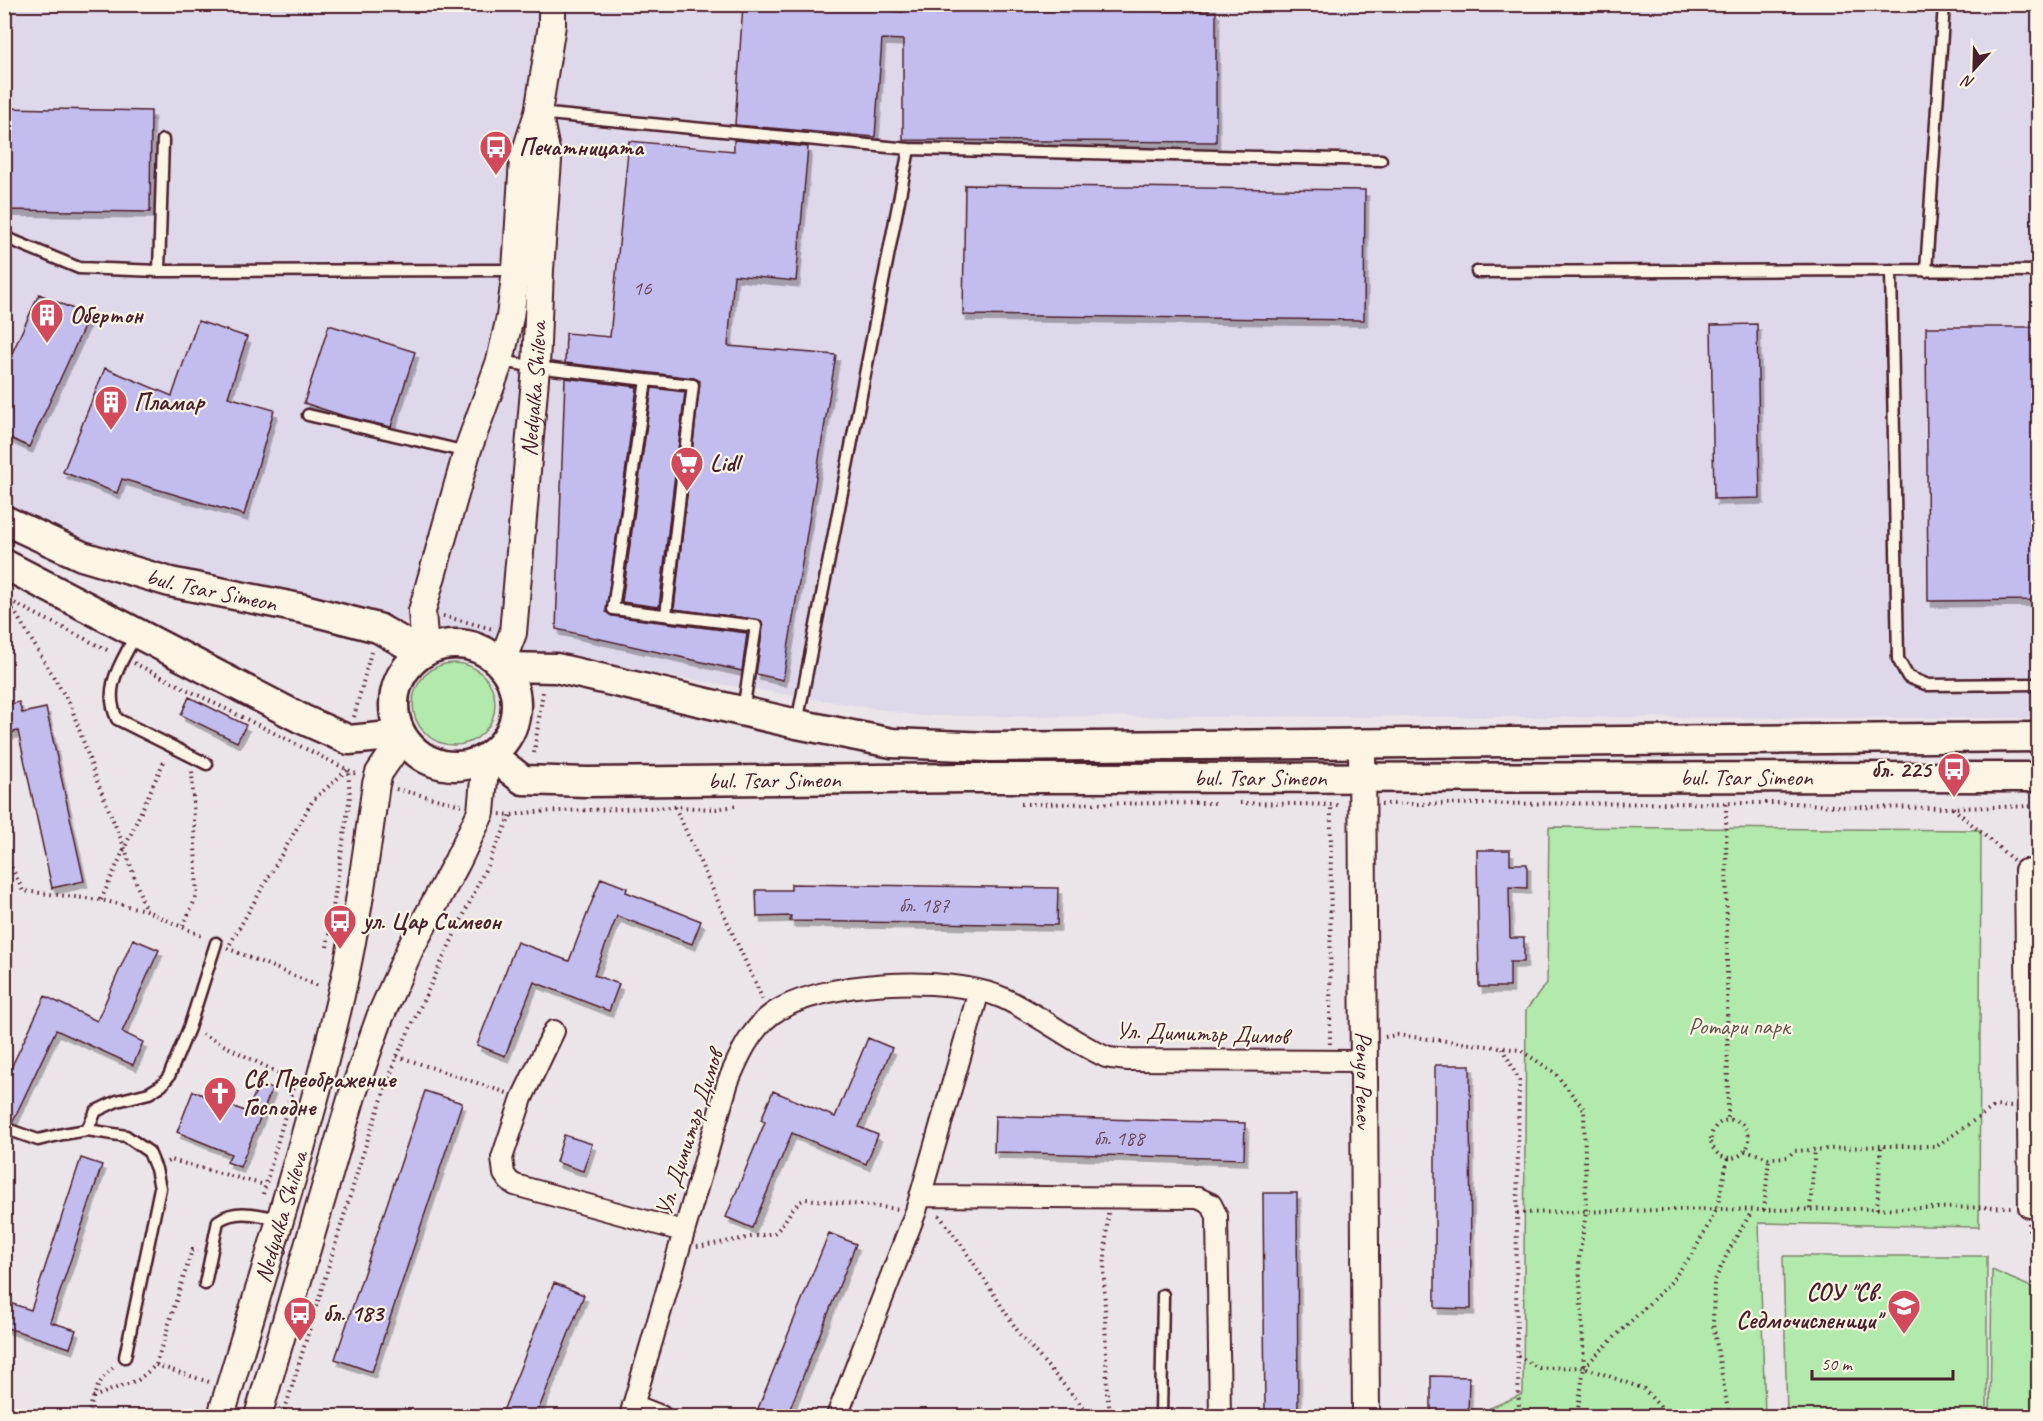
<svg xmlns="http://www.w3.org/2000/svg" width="2043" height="1421" font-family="Caveat,sans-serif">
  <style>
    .built { fill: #dfd8ea }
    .green { fill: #b2e9ac; stroke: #7e846c; stroke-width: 1.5 }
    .building { fill: #c3bdef; stroke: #4a1f2b; stroke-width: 1.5; filter: url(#shadow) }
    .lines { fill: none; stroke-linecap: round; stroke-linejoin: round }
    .service-casing { stroke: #4a1f2b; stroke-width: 15 }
    .minor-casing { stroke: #4a1f2b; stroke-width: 24 }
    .tertiary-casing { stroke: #4a1f2b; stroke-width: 30 }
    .secondary-casing { stroke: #4a1f2b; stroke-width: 33 }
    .path { stroke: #4a1f2b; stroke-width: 4; stroke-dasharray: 1.5 4.5; stroke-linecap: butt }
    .service { stroke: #fcf5e5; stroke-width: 10 }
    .minor { stroke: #fcf5e5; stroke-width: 20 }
    .tertiary { stroke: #fcf5e5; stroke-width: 26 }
    .secondary { stroke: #fcf5e5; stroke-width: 28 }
    .labels { text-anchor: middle; stroke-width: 4.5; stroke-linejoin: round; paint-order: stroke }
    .number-label { font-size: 21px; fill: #68465c }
    .poi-label { font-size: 24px; font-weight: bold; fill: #4a1f2b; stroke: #fcf5e5; text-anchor: start }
    .street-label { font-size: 24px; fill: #4a1f2b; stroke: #fcf5e5 }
    .park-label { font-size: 24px; fill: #64524b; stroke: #fcf5e5 }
  </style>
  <defs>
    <filter id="shadow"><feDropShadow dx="3.5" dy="6" stdDeviation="0" flood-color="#0004"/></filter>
  </defs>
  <rect width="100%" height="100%" fill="#ebe4e8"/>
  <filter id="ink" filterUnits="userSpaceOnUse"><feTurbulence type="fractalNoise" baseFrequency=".0167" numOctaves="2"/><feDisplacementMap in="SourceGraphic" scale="12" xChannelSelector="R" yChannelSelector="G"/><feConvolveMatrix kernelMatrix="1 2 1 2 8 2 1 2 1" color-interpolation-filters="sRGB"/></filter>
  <g filter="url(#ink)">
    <path class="built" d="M 4,5 L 2038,5 L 2038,718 L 922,716 L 551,657 L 385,616 L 49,539 L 5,517 Z"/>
    <path class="green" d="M413 704a41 41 0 1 1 82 0a41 41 0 1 1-82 0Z
      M 1549,827 L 1981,830 L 1979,1227 L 1759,1223 L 1765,1416 L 1490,1416 L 1490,1408 L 1523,1394 L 1526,1010 L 1547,983 Z
      M 1783,1256 L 1987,1256 L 1987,1416 L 1787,1416 Z
      M 1992,1270 L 2038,1290 L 2038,1416 L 1990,1416 Z"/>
    <path class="building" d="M 743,4 L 798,4 L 903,12 L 903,10 L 1216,11 L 1216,142 L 903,140 L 903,40 L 882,39 L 875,137 L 735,125 Z
      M 4,108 L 151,111 L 150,212 L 4,210 Z
      M 734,140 L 808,147 L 796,281 L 734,275 L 728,346 L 836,355 L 783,680 L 756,674 L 763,627 L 760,620 L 674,609 L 700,381 L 694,378 L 565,363 L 566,333 L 610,337 L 629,141 L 734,151 Z
      M 965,185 L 1365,190 L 1364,320 L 963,315 Z
      M 39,294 L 89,316 L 29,447 L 4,435 L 4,371 Z
      M 198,321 L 247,337 L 228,397 L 274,410 L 244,515 L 122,479 L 117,493 L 63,472 L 105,368 L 172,396 Z
      M 1757,324 L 1760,498 L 1714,499 L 1711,325 Z
      M 329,325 L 415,352 L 391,427 L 344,416 L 304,403 Z
      M 1926,327 L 2038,327 L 2038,600 L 1928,601 Z
      M 565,378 L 637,387 L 606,612 L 612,616 L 747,633 L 742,671 L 556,629 Z
      M 652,388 L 685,392 L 659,607 L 622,602 Z
      M 189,697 L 246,725 L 237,742 L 181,715 Z
      M 19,702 L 22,713 L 46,708 L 84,881 L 52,888 L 18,731 L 4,734 L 4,705 Z
      M 1477,850 L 1510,850 L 1510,864 L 1527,864 L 1527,888 L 1509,887 L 1510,938 L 1524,938 L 1524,962 L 1510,962 L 1510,987 L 1479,987 Z
      M 601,878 L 627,888 L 626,892 L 701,921 L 692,944 L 617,916 L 594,975 L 619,984 L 609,1011 L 534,982 L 505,1056 L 477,1045 L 517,942 L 569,961 Z
      M 791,884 L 1058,888 L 1057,925 L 790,921 L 791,916 L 757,917 L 756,890 L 791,890 Z
      M 133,939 L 159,950 L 122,1032 L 143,1042 L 133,1065 L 56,1030 L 12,1123 L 4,1121 L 4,1083 L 45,996 L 97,1021 Z
      M 868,1038 L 892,1048 L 859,1127 L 878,1135 L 866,1164 L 792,1133 L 752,1228 L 726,1217 L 765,1122 L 761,1120 L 773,1091 L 835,1117 Z
      M 1435,1065 L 1470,1065 L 1471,1309 L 1435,1308 Z
      M 259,1084 L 272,1089 L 240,1167 L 227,1162 L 231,1154 L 177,1132 L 193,1091 L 247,1112 Z
      M 425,1091 L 462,1103 L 372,1372 L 335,1359 Z
      M 995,1116 L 1245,1123 L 1244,1159 L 994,1152 Z
      M 564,1135 L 592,1144 L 583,1171 L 556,1162 Z
      M 81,1158 L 102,1165 L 50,1322 L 76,1330 L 70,1348 L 4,1327 L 4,1301 L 31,1310 Z
      M 1263,1193 L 1297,1193 L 1298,1416 L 1265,1416 Z
      M 829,1233 L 856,1244 L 787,1416 L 755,1416 Z
      M 554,1283 L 584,1295 L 536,1416 L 501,1416 Z
      M 1431,1376 L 1469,1377 L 1468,1416 L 1431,1416 Z"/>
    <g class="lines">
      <defs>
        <path id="service" d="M 538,113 L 909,149 L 1381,160
          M 4,237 L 79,268 L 159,271 L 515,270
          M 1891,270 L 1898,659 L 1908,677 L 1928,685 L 2038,684
          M 159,271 L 163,140
          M 1926,271 L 1944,4
          M 1477,272 L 1891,270 L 2038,271
          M 501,361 L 536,367 L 646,380 L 613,609 L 756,626 L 743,711
          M 646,380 L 693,385 L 666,615
          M 308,415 L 467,452
          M 136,634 C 122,663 102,686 117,719 L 207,764
          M 797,723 L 909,149
          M 4,1128 L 38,1140 L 63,1134 L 87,1130 L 126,1136 L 149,1152 L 156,1169 L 160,1188 L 125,1357
          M 87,1130 L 96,1111 L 117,1101 L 149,1093 L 162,1085 L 169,1076 L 189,1028 L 216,943
          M 205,1284 L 218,1221 C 236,1208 258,1215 279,1219
          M 1161,1416 L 1163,1295"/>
        <path id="minor" d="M 2025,870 L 2029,1207
          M 554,1031 L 522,1098 L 502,1158 L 504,1174 L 509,1181 L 515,1185 L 683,1231
          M 920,1196 L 1198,1198 L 1211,1204 L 1217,1216 L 1220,1416
          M 633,1405 L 661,1416
          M 630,1416 L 728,1082 C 738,1058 750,1030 772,1014 C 820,980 950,974 1003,998 C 1029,1010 1053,1027 1078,1042 C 1087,1047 1097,1053 1106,1057 C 1113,1059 1122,1059 1129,1060 L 1363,1061
          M 837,1416 L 916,1211 L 979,991"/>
        <g id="tertiary">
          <path d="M 425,651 L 422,611 L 467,452 L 500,361 L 510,317 L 516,270 L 523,160 L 538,113 L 552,25 L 552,4"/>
          <path id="s1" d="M 501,664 L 513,633 L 536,367 L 540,270 L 548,160 L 539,116"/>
          <path id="s2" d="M 1362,744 L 1366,1416"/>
          <path id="s3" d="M 221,1416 C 262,1277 308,1137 341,995 C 357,926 366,855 376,784 L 379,773 L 403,738"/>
          <path d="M 258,1416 L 352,1096 L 380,1017 L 410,949 L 457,862 L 481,812 L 486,758"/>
        </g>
        <g id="secondary">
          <path id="s4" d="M 4,520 L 82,556 L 170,582 L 304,609 L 378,628 L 422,653"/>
          <path d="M 4,564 L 302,719 L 349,740 L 401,735"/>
          <circle cx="455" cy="705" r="61"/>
          <path d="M 503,667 L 556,668 L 797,724 L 892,743 L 990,747 L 2038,737"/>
          <path id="s5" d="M 491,755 L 523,780 L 587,782 L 969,778 L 2038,777"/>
        </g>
      </defs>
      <use href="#service" class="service-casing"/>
      <use href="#minor" class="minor-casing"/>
      <use href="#tertiary" class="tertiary-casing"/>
      <use href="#secondary" class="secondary-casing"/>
      <path class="path" d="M 4,598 L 111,652
        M 7,599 L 71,706 L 97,781 L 125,849 L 145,909
        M 443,616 L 493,629
        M 134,663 L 358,775
        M 354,717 L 371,652
        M 534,753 L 543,691
        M 396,789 L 461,805
        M 1240,803 L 1341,805
        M 1021,804 L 1218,803
        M 1381,804 L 1793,803 L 1848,807 L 1953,808 L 2038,806
        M 1726,804 L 1728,1120
        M 675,807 L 763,1000
        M 1953,808 L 2013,860
        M 500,814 L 511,815 L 534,812 L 675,807 L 716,809 L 735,806
        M 4,860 L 8,860 L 23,891 L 101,900 L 145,910 L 204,937
        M 101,900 L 164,761 L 166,760
        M 183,926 L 197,895 L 192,770
        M 230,944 L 313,800 L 347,770
        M 327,947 L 350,796 L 348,769
        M 227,948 L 321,987
        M 202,1034 L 294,1081
        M 1385,1037 L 1397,1035 L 1520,1050 L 1554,1072 L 1584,1109 L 1586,1212 L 1579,1259 L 1584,1367 L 1577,1416
        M 1330,1044 L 1331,805
        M 1503,1048 L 1519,1081 L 1516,1290 L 1519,1416
        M 397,1056 L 507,1093
        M1711 1139a19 19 0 1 1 38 0a19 19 0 1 1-38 0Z
        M 1745,1150 L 1769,1158 L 1788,1157 L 1794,1151 L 1881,1146
        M 167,1162 L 171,1160 L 265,1185
        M 263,1194 L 295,1080
        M 1810,1209 L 1815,1149
        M 1877,1209 L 1881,1146 L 1937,1146 L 1995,1106 L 2012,1107
        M 1764,1210 L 1769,1158
        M 1108,1213 L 1104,1270 L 1107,1395 L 1111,1416
        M 1517,1213 L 1717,1209 L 1764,1210 L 2011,1207
        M 939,1215 L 963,1247 L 1021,1336 L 1091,1416
        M 2029,1223 L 2029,1232 L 2038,1232
        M 697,1247 L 774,1233 C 787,1224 790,1204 806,1199 L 899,1209
        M 1518,1356 L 1539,1368 L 1584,1367 L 1644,1389 L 1660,1407 L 1664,1416
        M 156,1365 L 209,1382
        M 1584,1367 L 1670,1283 L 1693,1253 L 1717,1209 L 1728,1157
        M 93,1397 L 138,1380 L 156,1365 L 192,1250 L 198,1251
        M 88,1416 C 94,1394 97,1381 115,1366
        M 283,1416 L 364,1150 L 397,1056 L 511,815
        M 1729,1416 L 1713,1324 L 1714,1282 L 1730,1248 L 1752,1211"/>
      <use href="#service" class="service"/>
      <use href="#minor" class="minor"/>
      <use href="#tertiary" class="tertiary"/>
      <use href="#secondary" class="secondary"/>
    </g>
  </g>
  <defs>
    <symbol id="bus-pin" viewBox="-11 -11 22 30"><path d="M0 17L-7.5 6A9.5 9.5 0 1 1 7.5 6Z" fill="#d1495b" stroke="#fcf5e5"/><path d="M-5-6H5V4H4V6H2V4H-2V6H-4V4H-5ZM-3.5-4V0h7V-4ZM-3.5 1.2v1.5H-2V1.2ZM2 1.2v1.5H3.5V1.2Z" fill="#fff"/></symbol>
    <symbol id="building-pin" viewBox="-11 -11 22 30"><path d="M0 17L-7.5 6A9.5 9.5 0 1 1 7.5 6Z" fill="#d1495b" stroke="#fcf5e5"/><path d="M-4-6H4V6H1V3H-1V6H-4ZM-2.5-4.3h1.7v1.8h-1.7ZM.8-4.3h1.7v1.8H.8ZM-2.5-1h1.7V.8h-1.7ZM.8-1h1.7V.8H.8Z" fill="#fff"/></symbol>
    <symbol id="supermarket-pin" viewBox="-11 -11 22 30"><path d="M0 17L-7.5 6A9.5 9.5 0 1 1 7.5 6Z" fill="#d1495b" stroke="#fcf5e5"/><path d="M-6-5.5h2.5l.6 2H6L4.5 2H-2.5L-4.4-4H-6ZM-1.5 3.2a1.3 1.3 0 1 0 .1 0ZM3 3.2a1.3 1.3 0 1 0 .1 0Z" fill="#fff"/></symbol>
    <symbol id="church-pin" viewBox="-11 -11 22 30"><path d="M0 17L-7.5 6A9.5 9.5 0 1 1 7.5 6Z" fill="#d1495b" stroke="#fcf5e5"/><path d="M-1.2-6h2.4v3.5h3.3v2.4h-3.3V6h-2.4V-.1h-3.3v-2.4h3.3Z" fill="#fff"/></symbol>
    <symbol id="school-pin" viewBox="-11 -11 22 30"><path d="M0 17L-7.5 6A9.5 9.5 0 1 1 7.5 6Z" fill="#d1495b" stroke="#fcf5e5"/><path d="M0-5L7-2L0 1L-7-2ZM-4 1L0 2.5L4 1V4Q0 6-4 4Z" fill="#fff"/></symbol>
  </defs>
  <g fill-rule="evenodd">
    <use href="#bus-pin" x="477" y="128" width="38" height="52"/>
    <use href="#building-pin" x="28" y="296" width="38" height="52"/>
    <use href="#building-pin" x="92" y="383" width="38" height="52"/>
    <use href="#supermarket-pin" x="668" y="444" width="38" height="52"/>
    <use href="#bus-pin" x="1935" y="750" width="38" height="52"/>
    <use href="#bus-pin" x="321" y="902" width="38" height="52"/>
    <use href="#church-pin" x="201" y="1074" width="38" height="52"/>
    <use href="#school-pin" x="1885" y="1287" width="38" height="52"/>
    <use href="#bus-pin" x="281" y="1294" width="38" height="52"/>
  </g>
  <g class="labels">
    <g class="number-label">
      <text x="642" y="295">16</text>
      <text x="924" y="912">бл. 187</text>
      <text x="1119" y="1145">бл. 188</text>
    </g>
    <g class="poi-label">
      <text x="519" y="155">Печатницата</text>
      <text x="70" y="323">Обертон</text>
      <text x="134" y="410">Пламар</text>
      <text x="710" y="471">Lidl</text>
      <text x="1931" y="777" text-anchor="end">бл. 225</text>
      <text x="363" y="929">ул. Цар Симеон</text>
      <text x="243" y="1087">Св. Преображение<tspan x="243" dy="28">Господне</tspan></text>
      <text x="1881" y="1300" text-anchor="end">СОУ "Св.<tspan x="1881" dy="28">Седмочисленици"</tspan></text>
      <text x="323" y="1321">бл. 183</text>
    </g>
    <g class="street-label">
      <text dy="8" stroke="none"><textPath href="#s1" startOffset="278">Nedyalka Shileva</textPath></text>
      <text dy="8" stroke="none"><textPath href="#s4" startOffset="220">bul. Tsar Simeon</textPath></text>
      <text dy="8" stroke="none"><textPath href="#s5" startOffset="778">bul. Tsar Simeon</textPath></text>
      <text dy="8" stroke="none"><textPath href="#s5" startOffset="1264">bul. Tsar Simeon</textPath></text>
      <text dy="8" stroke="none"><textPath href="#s5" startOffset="292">bul. Tsar Simeon</textPath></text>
      <text transform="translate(1202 1033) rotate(2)" y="8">Ул. Димитър Димов</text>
      <text dy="8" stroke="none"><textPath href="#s2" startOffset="336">Penyo Penev</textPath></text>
      <text transform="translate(689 1133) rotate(-72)" y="8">Ул. Димитър Димов</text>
      <text dy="8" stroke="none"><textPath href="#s3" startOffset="208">Nedyalka Shileva</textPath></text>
    </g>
    <g class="park-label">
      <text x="1739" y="1034">Ротари парк</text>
    </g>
  </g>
  <rect width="2043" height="1421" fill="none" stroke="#fcf5e5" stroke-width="24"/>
  <rect x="12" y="12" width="2019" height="1397" fill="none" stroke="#4a1f2b" stroke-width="2" filter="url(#ink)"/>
  <g transform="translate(1974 69) rotate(202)" stroke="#fcf5e5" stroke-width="4.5" paint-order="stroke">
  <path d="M0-4.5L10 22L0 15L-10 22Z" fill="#4a1f2b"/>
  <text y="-9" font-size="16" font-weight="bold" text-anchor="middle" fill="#4a1f2b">N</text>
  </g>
  <path d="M1812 1370v9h141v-9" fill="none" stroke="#4a1f2b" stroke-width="3"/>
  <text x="1821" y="1370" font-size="18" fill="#4a1f2b" stroke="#fcf5e5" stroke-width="4.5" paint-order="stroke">50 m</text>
</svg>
